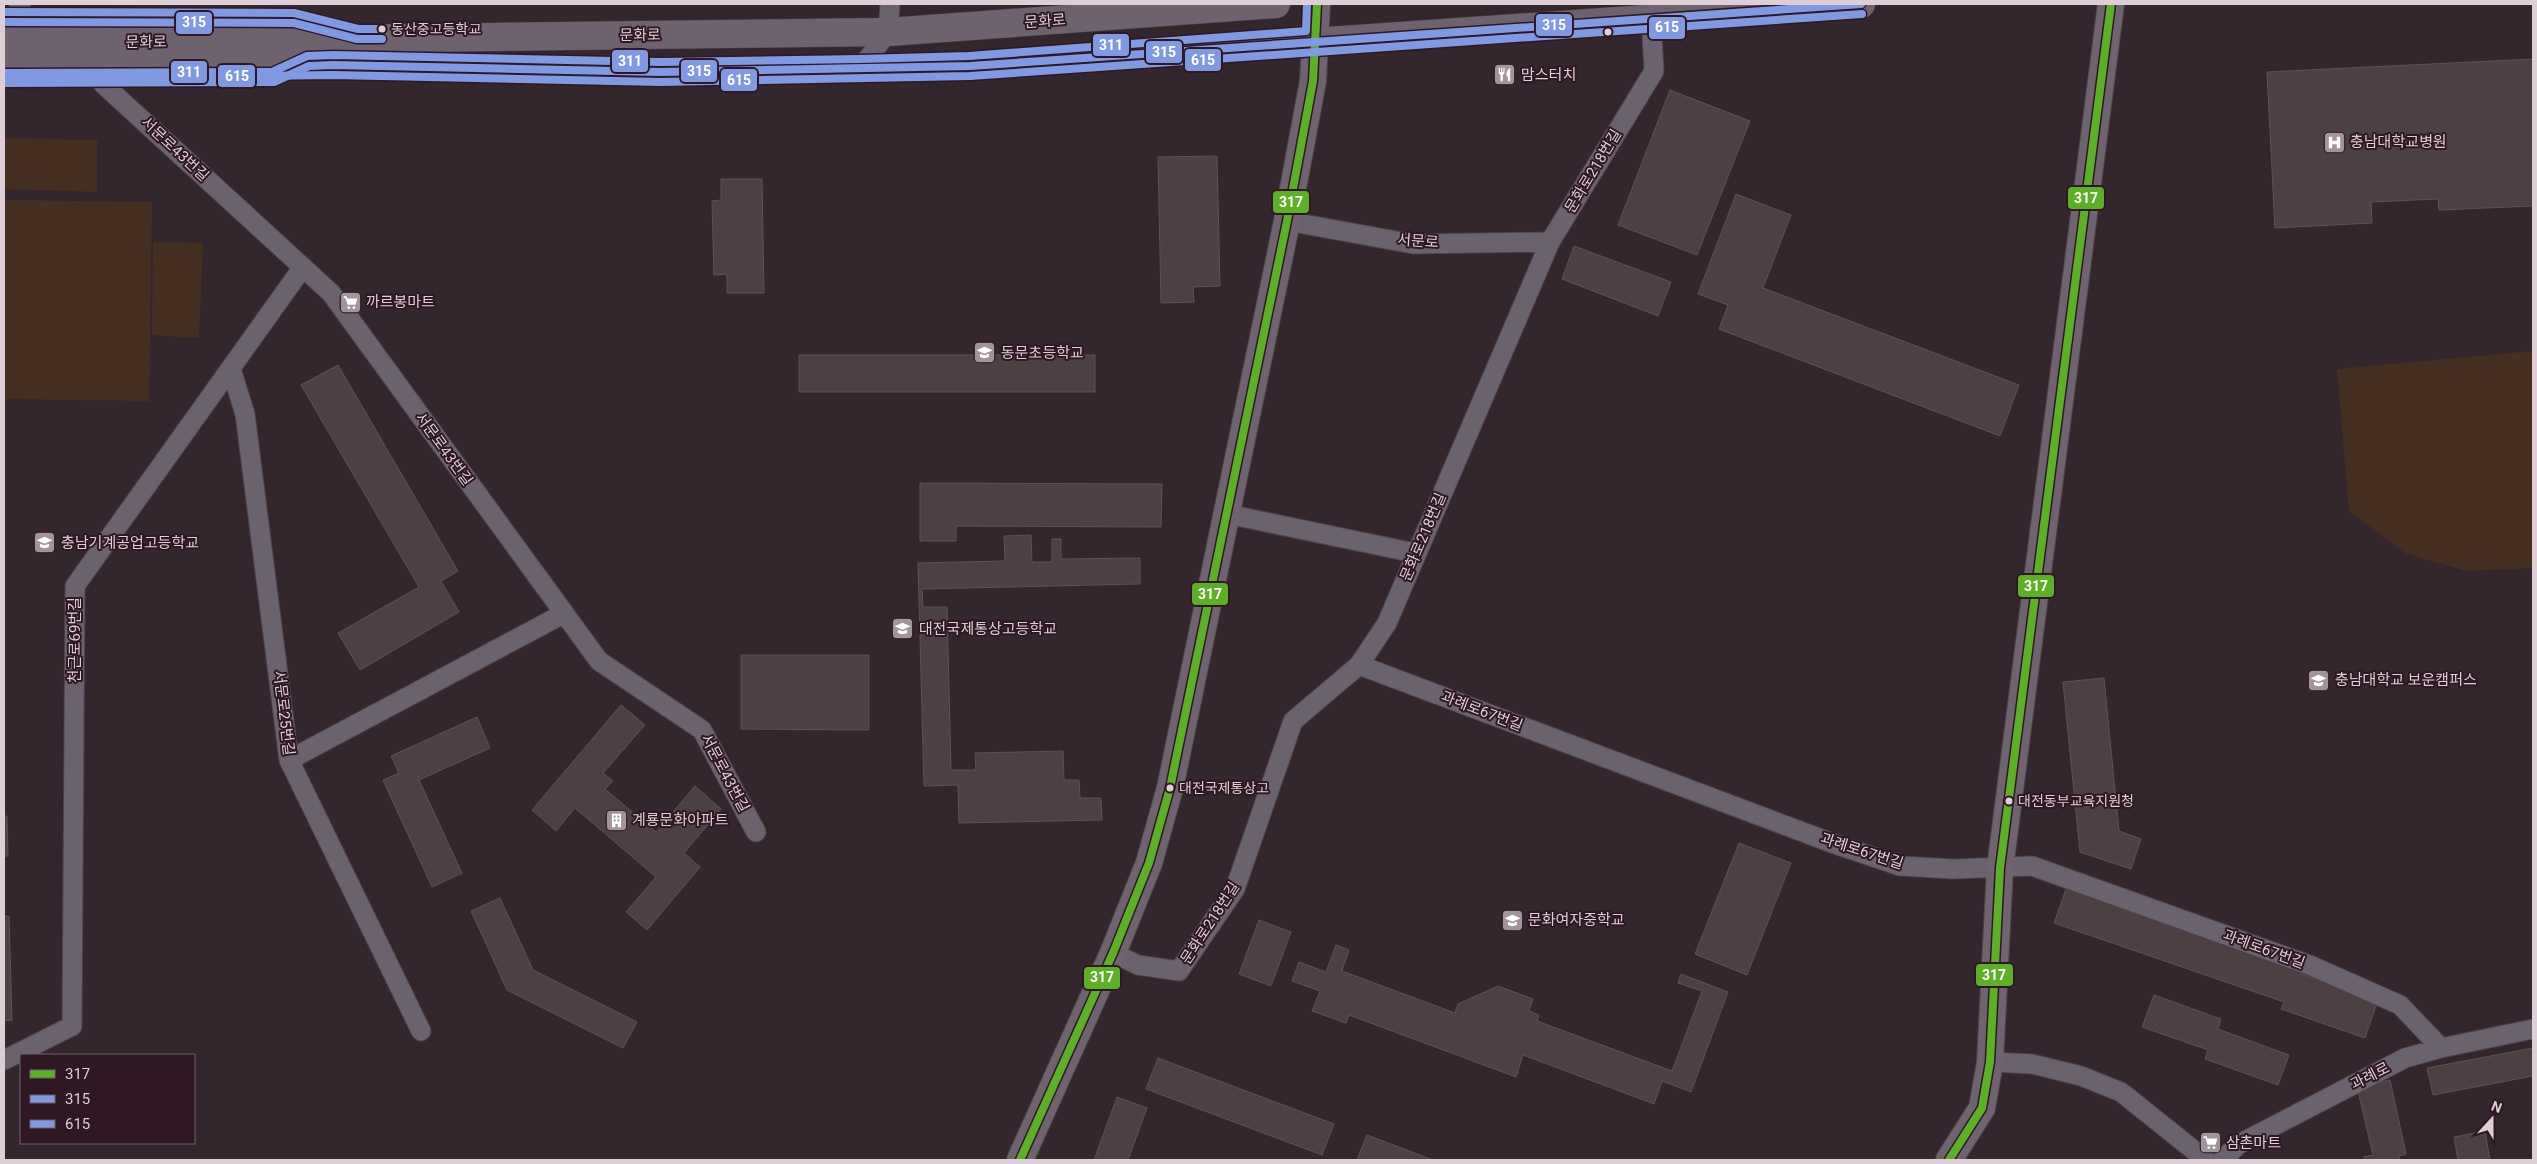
<svg xmlns="http://www.w3.org/2000/svg" width="2537" height="1164" font-family="Roboto,'Noto Sans KR',sans-serif">
  <style>
    .green { fill: #452f20 }
    .building { fill: #4c4043; stroke: #5c5153 }
    .lines { fill: none; stroke-linecap: round; stroke-linejoin: round }
    .street-casing { stroke: #4e4348; stroke-width: 21 }
    .secondary-casing { stroke: #4e4348; stroke-width: 28 }
    .primary-casing { stroke: #4e4348; stroke-width: 29 }
    .street { stroke: #6a626c; stroke-width: 19 }
    .secondary { stroke: #6e636e; stroke-width: 26 }
    .primary { stroke: #6e626e; stroke-width: 28 }
    .bus-1-casing { stroke: #2f1823; stroke-width: 11 }
    .bus-2-casing { stroke: #2f1823; stroke-width: 11 }
    .bus-3-casing { stroke: #2f1823; stroke-width: 11 }
    .bus-4-casing { stroke: #2f1823; stroke-width: 11 }
    .bus-1 { stroke: #5bb025; stroke-width: 8 }
    .bus-2 { stroke: #7f99e2; stroke-width: 8 }
    .bus-3 { stroke: #7f99e2; stroke-width: 8 }
    .bus-4 { stroke: #7f99e2; stroke-width: 8 }
    .bus-dot { fill: #deced5; stroke: #2f1823; stroke-width: 2 }
    .labels { text-anchor: middle; stroke-width: 4; stroke-linejoin: round; paint-order: stroke }
    .bus-label { font-size: 14px; fill: #deced5; stroke: #2f1823; text-anchor: start }
    .street-label { font-size: 15px; fill: #deced5; stroke: #2f1823 }
    .poi-label { font-size: 15px; fill: #deced5; stroke: #2f1823; text-anchor: start }
    .line-badge { stroke: #2f1823; stroke-width: 2 }
    .badge-label { font-size: 14px; text-anchor: middle; font-weight: bold; fill: #fff }
  </style>
  <rect width="100%" height="100%" fill="#33272d"/>
  <path class="green" d="M 4,138 L 97,140 L 97,192 L 4,189 Z
    M 4,200 L 152,202 L 149,401 L 4,399 Z
    M 153,242 L 203,243 L 199,338 L 152,335 Z
    M 2533,351 L 2533,568 L 2465,571 L 2405,553 L 2349,511 L 2337,369 Z"/>
  <path class="building" d="M 2533,59 L 2533,206 L 2439,210 L 2438,199 L 2371,202 L 2372,223 L 2275,228 L 2267,72 Z
    M 1670,90 L 1750,121 L 1697,255 L 1618,225 Z
    M 1217,156 L 1220,286 L 1193,287 L 1194,302 L 1161,303 L 1158,157 Z
    M 721,179 L 762,179 L 764,293 L 727,293 L 727,274 L 714,275 L 712,201 L 721,200 Z
    M 1736,194 L 1791,215 L 1763,288 L 2019,385 L 2000,436 L 1719,329 L 1728,305 L 1698,294 Z
    M 1574,246 L 1671,282 L 1658,316 L 1562,279 Z
    M 799,355 L 1095,355 L 1095,392 L 799,392 Z
    M 338,365 L 458,571 L 441,581 L 459,612 L 360,670 L 338,633 L 419,587 L 301,385 Z
    M 920,483 L 1162,484 L 1161,527 L 956,526 L 956,541 L 920,541 Z
    M 1031,535 L 1032,562 L 1052,562 L 1052,539 L 1061,539 L 1061,559 L 1140,558 L 1140,584 L 922,589 L 923,607 L 947,607 L 951,770 L 976,770 L 975,753 L 1063,751 L 1064,780 L 1079,780 L 1080,798 L 1101,798 L 1102,820 L 959,823 L 958,785 L 924,786 L 918,563 L 1005,561 L 1004,536 Z
    M 741,655 L 869,655 L 869,730 L 741,729 Z
    M 2104,678 L 2119,831 L 2141,839 L 2131,869 L 2080,852 L 2063,682 Z
    M 621,705 L 645,725 L 603,773 L 613,781 L 605,789 L 656,832 L 695,786 L 721,809 L 684,853 L 700,867 L 647,930 L 626,912 L 656,877 L 575,808 L 556,831 L 532,810 Z
    M 477,717 L 490,748 L 419,780 L 462,873 L 432,887 L 383,780 L 399,773 L 391,756 Z
    M 4,816 L 7,816 L 8,856 L 4,856 Z
    M 1739,843 L 1791,863 L 1747,975 L 1695,954 Z
    M 2067,886 L 2301,966 L 2301,974 L 2378,1000 L 2365,1038 L 2281,1009 L 2284,1002 L 2054,923 Z
    M 500,898 L 533,970 L 637,1022 L 623,1048 L 507,990 L 471,911 Z
    M 4,916 L 9,916 L 12,1020 L 4,1021 Z
    M 1259,920 L 1291,932 L 1271,986 L 1239,974 Z
    M 1336,945 L 1349,950 L 1342,971 L 1455,1013 L 1458,1004 L 1498,986 L 1533,999 L 1529,1011 L 1539,1015 L 1537,1021 L 1672,1071 L 1702,991 L 1678,983 L 1681,974 L 1728,992 L 1691,1092 L 1662,1081 L 1654,1104 L 1523,1055 L 1516,1077 L 1349,1015 L 1346,1023 L 1312,1011 L 1320,991 L 1292,981 L 1299,962 L 1326,972 Z
    M 2154,995 L 2221,1019 L 2218,1029 L 2289,1055 L 2278,1085 L 2205,1059 L 2208,1050 L 2142,1027 Z
    M 2533,1048 L 2533,1076 L 2433,1095 L 2427,1068 Z
    M 1158,1058 L 1334,1124 L 1322,1155 L 1146,1089 Z
    M 2390,1080 L 2406,1154 L 2399,1156 L 2400,1160 L 2364,1160 L 2364,1157 L 2373,1155 L 2357,1087 Z
    M 1117,1097 L 1147,1108 L 1128,1160 L 1094,1160 Z
    M 2485,1131 L 2490,1160 L 2458,1160 L 2454,1137 Z
    M 1367,1135 L 1433,1160 L 1357,1160 Z"/>
  <g class="lines">
    <defs>
      <path id="street" d="M 12,22 L 21,4
        M 860,69 L 888,32 L 890,4
        M 103,84 L 331,293 L 599,661 L 702,730 L 756,832
        M 1287,221 L 1413,244 L 1550,242
        M 231,369 L 245,414 L 289,760 L 421,1031
        M 1227,514 L 1415,553
        M 1359,665 L 1832,843 L 1900,866 L 1953,869 L 2032,866 L 2312,966 L 2400,1005 L 2441,1048
        M 289,760 L 563,614
        M 1113,953 L 1138,965 L 1179,971 L 1235,889 L 1293,721 L 1359,665 L 1387,623 L 1550,242 L 1654,71 L 1651,17
        M 4,1060 L 72,1026 L 75,586 L 303,267
        M 1990,1062 L 2032,1064 L 2081,1076 L 2121,1092 L 2206,1160
        M 2222,1160 L 2239,1144 L 2405,1058 L 2441,1048 L 2533,1029"/>
      <path id="secondary" d="M 1020,1160 L 1113,953 L 1149,863 L 1170,788 L 1287,221 L 1313,81 L 1317,4
        M 1949,1160 L 1982,1108 L 1990,1062 L 2000,868 L 2111,4"/>
      <path id="primary" d="M 4,22 L 190,22
        M 4,43 L 888,32 L 1276,4
        M 4,69 L 333,65 L 661,72 L 970,66 L 1861,4"/>
    </defs>
    <use href="#street" class="street-casing"/>
    <use href="#secondary" class="secondary-casing"/>
    <use href="#primary" class="primary-casing"/>
    <use href="#street" class="street"/>
    <use href="#secondary" class="secondary"/>
    <use href="#primary" class="primary"/>
    <defs>
      <path id="bus-1" d="M 1020,1160 L 1113,953 L 1149,863 L 1170,788 L 1287,221 L 1313,81 L 1317,4
        M 1949,1160 L 1982,1108 L 1990,1062 L 2000,868 L 2111,4"/>
      <path id="bus-2" d="M 4,22 L 294,23 L 357,39 L 382,39
        M 4,83 L 274,82 L 309,66 L 333,65 L 661,72 L 970,66 L 1861,4"/>
      <path id="bus-3" d="M 4,79 L 333,75 L 661,82 L 970,76 L 1862,14"/>
      <path id="bus-4" d="M 4,12 L 294,13 L 358,29 L 382,29
        M 4,73 L 272,72 L 307,56 L 333,55 L 661,62 L 860,59 L 969,56 L 1306,31 L 1307,4"/>
    </defs>
    <use href="#bus-1" class="bus-1-casing"/>
    <use href="#bus-2" class="bus-2-casing"/>
    <use href="#bus-3" class="bus-3-casing"/>
    <use href="#bus-4" class="bus-4-casing"/>
    <use href="#bus-1" class="bus-1"/>
    <use href="#bus-2" class="bus-2"/>
    <use href="#bus-3" class="bus-3"/>
    <use href="#bus-4" class="bus-4"/>
  </g>
  <defs>
    <symbol id="restaurant-square" viewBox="-11 -11 22 22"><rect x="-9" y="-9" width="18" height="18" rx="4" fill="#a2949a" stroke="#2f1823"/><path d="M-5-6h1v4h1v-4h1v4h1v-4h1v5L-1.5 .5V6h-2V.5L-5-1ZM5-6V6H3V1.5H1.5Q1.5-4 5-6Z" fill="#fff"/></symbol>
    <symbol id="hospital-square" viewBox="-11 -11 22 22"><rect x="-9" y="-9" width="18" height="18" rx="4" fill="#a2949a" stroke="#2f1823"/><path d="M-5-5h3v3.5h4V-5h3V5h-3V1.5h-4V5h-3Z" fill="#fff"/></symbol>
    <symbol id="supermarket-square" viewBox="-11 -11 22 22"><rect x="-9" y="-9" width="18" height="18" rx="4" fill="#a2949a" stroke="#2f1823"/><path d="M-6-5.5h2.5l.6 2H6L4.5 2H-2.5L-4.4-4H-6ZM-1.5 3.2a1.3 1.3 0 1 0 .1 0ZM3 3.2a1.3 1.3 0 1 0 .1 0Z" fill="#fff"/></symbol>
    <symbol id="school-square" viewBox="-11 -11 22 22"><rect x="-9" y="-9" width="18" height="18" rx="4" fill="#a2949a" stroke="#2f1823"/><path d="M0-5L7-2L0 1L-7-2ZM-4 1L0 2.5L4 1V4Q0 6-4 4Z" fill="#fff"/></symbol>
    <symbol id="university-square" viewBox="-11 -11 22 22"><rect x="-9" y="-9" width="18" height="18" rx="4" fill="#a2949a" stroke="#2f1823"/><path d="M0-5L7-2L0 1L-7-2ZM-4 1L0 2.5L4 1V4Q0 6-4 4Z" fill="#fff"/></symbol>
    <symbol id="building-square" viewBox="-11 -11 22 22"><rect x="-9" y="-9" width="18" height="18" rx="4" fill="#a2949a" stroke="#2f1823"/><path d="M-4-6H4V6H1V3H-1V6H-4ZM-2.5-4.3h1.7v1.8h-1.7ZM.8-4.3h1.7v1.8H.8ZM-2.5-1h1.7V.8h-1.7ZM.8-1h1.7V.8H.8Z" fill="#fff"/></symbol>
  </defs>
  <g fill-rule="evenodd">
    <use href="#restaurant-square" x="1492" y="62" width="25" height="25"/>
    <use href="#hospital-square" x="2322" y="130" width="25" height="25"/>
    <use href="#supermarket-square" x="338" y="290" width="25" height="25"/>
    <use href="#school-square" x="972" y="340" width="25" height="25"/>
    <use href="#school-square" x="32" y="530" width="25" height="25"/>
    <use href="#school-square" x="890" y="616" width="25" height="25"/>
    <use href="#university-square" x="2306" y="668" width="25" height="25"/>
    <use href="#building-square" x="604" y="808" width="25" height="25"/>
    <use href="#school-square" x="1500" y="908" width="25" height="25"/>
    <use href="#supermarket-square" x="2198" y="1130" width="25" height="25"/>
  </g>
  <g class="bus-dot">
    <circle cx="382" cy="29" r="4.5"/>
    <circle cx="1608" cy="32" r="4.5"/>
    <circle cx="1170" cy="788" r="4.5"/>
    <circle cx="2009" cy="801" r="4.5"/>
  </g>
  <g class="labels">
    <g class="bus-label">
      <text x="391" y="34">동산중고등학교</text>
      <text x="1179" y="793">대전국제통상고</text>
      <text x="2018" y="806">대전동부교육지원청</text>
    </g>
    <g class="street-label">
      <text transform="translate(1045 21) rotate(-4)" y="5">문화로</text>
      <text transform="translate(640 35) rotate(-1)" y="5">문화로</text>
      <text transform="translate(146 42) rotate(-1)" y="5">문화로</text>
      <text transform="translate(175 149) rotate(43)" y="5">서문로43번길</text>
      <text transform="translate(1593 171) rotate(-59)" y="5">문화로218번길</text>
      <text transform="translate(1418 241) rotate(4)" y="5">서문로</text>
      <text transform="translate(444 449) rotate(54)" y="5">서문로43번길</text>
      <text transform="translate(1423 537) rotate(-67)" y="5">문화로218번길</text>
      <text transform="translate(75 640) rotate(-90)" y="5">천근로69번길</text>
      <text transform="translate(1482 711) rotate(21)" y="5">과례로67번길</text>
      <text transform="translate(284 713) rotate(83)" y="5">서문로25번길</text>
      <text transform="translate(725 773) rotate(62)" y="5">서문로43번길</text>
      <text transform="translate(1862 851) rotate(18)" y="5">과례로67번길</text>
      <text transform="translate(1210 923) rotate(-57)" y="5">문화로218번길</text>
      <text transform="translate(2264 949) rotate(20)" y="5">과례로67번길</text>
      <text transform="translate(2370 1076) rotate(-27)" y="5">과례로</text>
    </g>
    <g class="poi-label">
      <text x="1521" y="80">맘스터치</text>
      <text x="2350" y="147">충남대학교병원</text>
      <text x="366" y="307">까르봉마트</text>
      <text x="1001" y="358">동문초등학교</text>
      <text x="61" y="548">충남기계공업고등학교</text>
      <text x="919" y="634">대전국제통상고등학교</text>
      <text x="2335" y="685">충남대학교 보운캠퍼스</text>
      <text x="632" y="825">계룡문화아파트</text>
      <text x="1528" y="925">문화여자중학교</text>
      <text x="2226" y="1148">삼촌마트</text>
    </g>
  </g>
  <g class="line-badge">
    <rect x="175" y="11" width="38" height="24" rx="5" fill="#7f99e2"/>
    <rect x="1535" y="13" width="38" height="24" rx="5" fill="#7f99e2"/>
    <rect x="1648" y="16" width="38" height="24" rx="5" fill="#7f99e2"/>
    <rect x="1092" y="33" width="38" height="24" rx="5" fill="#7f99e2"/>
    <rect x="1145" y="40" width="38" height="24" rx="5" fill="#7f99e2"/>
    <rect x="1184" y="48" width="38" height="24" rx="5" fill="#7f99e2"/>
    <rect x="611" y="49" width="38" height="24" rx="5" fill="#7f99e2"/>
    <rect x="680" y="59" width="38" height="24" rx="5" fill="#7f99e2"/>
    <rect x="170" y="60" width="38" height="24" rx="5" fill="#7f99e2"/>
    <rect x="217" y="64" width="39" height="24" rx="5" fill="#7f99e2"/>
    <rect x="720" y="68" width="38" height="24" rx="5" fill="#7f99e2"/>
    <rect x="2067" y="186" width="38" height="24" rx="5" fill="#5bb025"/>
    <rect x="1272" y="190" width="38" height="24" rx="5" fill="#5bb025"/>
    <rect x="2017" y="574" width="38" height="24" rx="5" fill="#5bb025"/>
    <rect x="1191" y="582" width="38" height="24" rx="5" fill="#5bb025"/>
    <rect x="1975" y="963" width="39" height="24" rx="5" fill="#5bb025"/>
    <rect x="1083" y="966" width="38" height="24" rx="5" fill="#5bb025"/>
  </g>
  <g class="badge-label">
    <text x="194" y="27">315</text>
    <text x="1554" y="30">315</text>
    <text x="1667" y="32">615</text>
    <text x="1111" y="50">311</text>
    <text x="1164" y="57">315</text>
    <text x="1203" y="65">615</text>
    <text x="630" y="66">311</text>
    <text x="699" y="76">315</text>
    <text x="189" y="77">311</text>
    <text x="237" y="81">615</text>
    <text x="739" y="85">615</text>
    <text x="2086" y="203">317</text>
    <text x="1291" y="207">317</text>
    <text x="2036" y="591">317</text>
    <text x="1210" y="599">317</text>
    <text x="1994" y="980">317</text>
    <text x="1102" y="982">317</text>
  </g>
  <rect width="2537" height="1164" fill="none" stroke="#deced5" stroke-width="10"/>
  <rect x="20" y="1054" width="175" height="90" fill="#2f1823" stroke="#75616a"/>
  <rect x="30" y="1070" width="25" height="8" fill="#5bb025" stroke="#75616a"/>
  <text x="65" y="1079" font-size="15" fill="#deced5">317</text>
  <rect x="30" y="1095" width="25" height="8" fill="#7f99e2" stroke="#75616a"/>
  <text x="65" y="1104" font-size="15" fill="#deced5">315</text>
  <rect x="30" y="1120" width="25" height="8" fill="#7f99e2" stroke="#75616a"/>
  <text x="65" y="1129" font-size="15" fill="#deced5">615</text>
  <g transform="translate(2492 1119) rotate(21)" stroke="#2f1823" stroke-width="4" paint-order="stroke">
  <path d="M0-4L9 19L0 12L-9 19Z" fill="#deced5"/>
  <text y="-8" font-size="14" font-weight="bold" text-anchor="middle" fill="#deced5">N</text>
  </g>
</svg>
